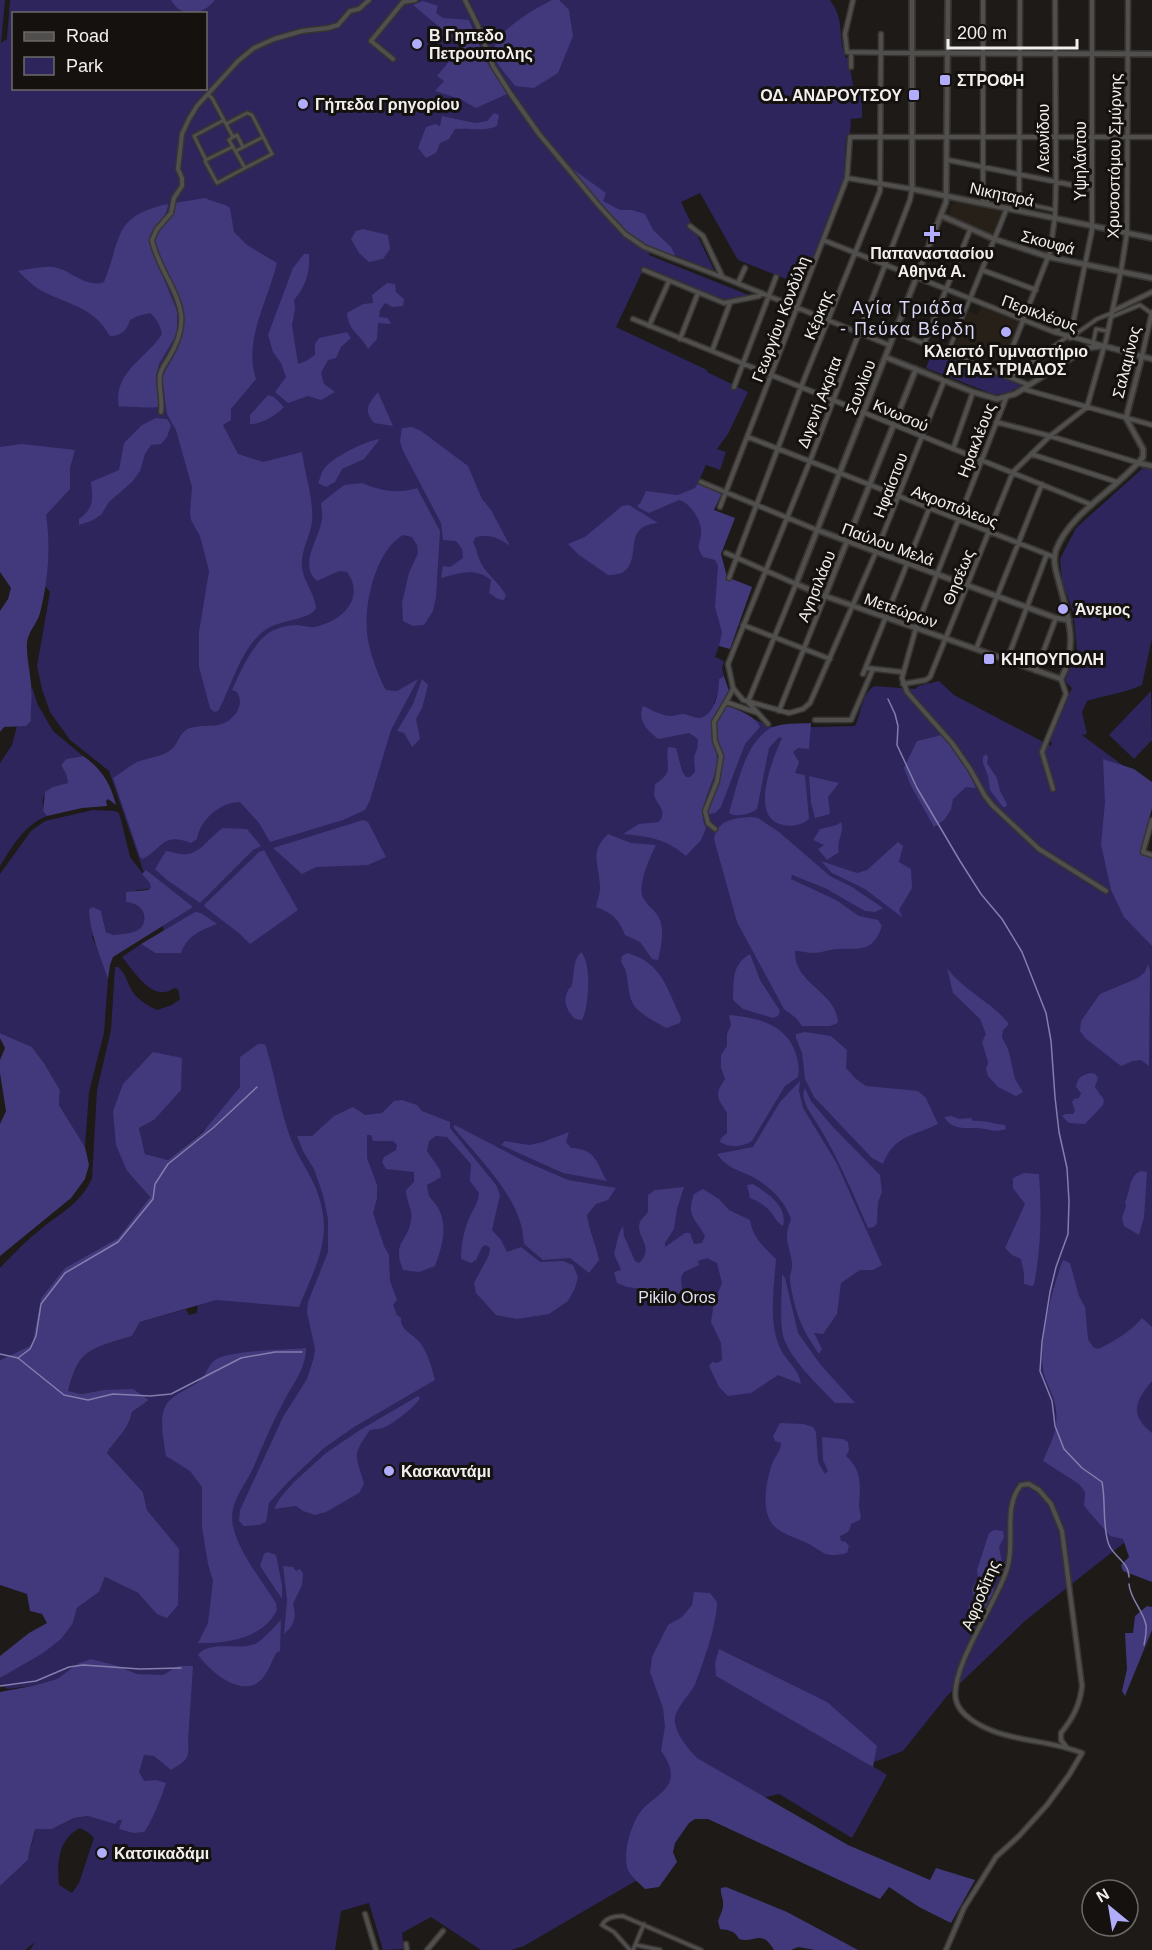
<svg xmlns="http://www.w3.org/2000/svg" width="1152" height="1950" font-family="Helvetica,sans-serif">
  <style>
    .built { fill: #262018 }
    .green { fill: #2d255c; fill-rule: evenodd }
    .forest { fill: #41397c }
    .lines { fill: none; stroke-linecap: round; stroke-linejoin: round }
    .stream { stroke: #837eae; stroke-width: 1.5 }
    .pedestrian-casing { stroke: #373431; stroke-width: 6 }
    .minor-casing { stroke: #373431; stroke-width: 7 }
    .tertiary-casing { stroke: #373431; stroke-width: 8 }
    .pedestrian { stroke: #504f4d; stroke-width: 3 }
    .minor { stroke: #504f4d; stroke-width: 4 }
    .tertiary { stroke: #504f4d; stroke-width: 4.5 }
    .poi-dot { fill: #b1adfa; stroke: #14110e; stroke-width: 2 }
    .labels { text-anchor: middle; stroke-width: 6; stroke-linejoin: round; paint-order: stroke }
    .poi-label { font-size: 16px; font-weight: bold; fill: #f2f0ee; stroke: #14110e; text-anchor: start }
    .street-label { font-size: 16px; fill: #f2f0ee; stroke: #14110e }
    .park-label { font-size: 16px; fill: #dfdff3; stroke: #14110e }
    .neighbourhood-label { font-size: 18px; letter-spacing: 1.5px; fill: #d9d8f6; stroke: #14110e }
  </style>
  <rect width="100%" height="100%" fill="#1d1a17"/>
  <path class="built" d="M 956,202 L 1002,210 L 993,234 L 991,235 L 951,217 L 949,211 L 952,203 L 955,204 Z
    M 981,307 L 1020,322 L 1008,352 L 1000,349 L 993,367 L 953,350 L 969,311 L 977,315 Z"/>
  <path class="green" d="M 0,0 L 5,0 L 1,43 L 7,39 L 10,0 L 830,0 C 846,21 837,39 846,58 L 848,58 L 855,95 L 862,95 L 862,118 L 851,119 L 850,136 L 846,138 L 844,179 L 809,270 L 793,264 L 786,279 L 738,260 L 700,193 L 681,202 L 715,272 L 653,246 L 649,255 L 751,296 L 724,301 L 644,268 L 616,327 L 707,370 L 707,372 L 748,392 L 728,434 L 717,449 L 726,452 L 720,470 L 706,465 L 698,483 L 726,578 L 752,587 L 719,646 L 715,657 L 724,661 L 722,668 L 724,676 L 719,679 L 719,689 L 714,704 L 776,728 L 855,726 C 862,712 860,697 874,686 L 915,689 L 918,686 L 939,681 L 954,695 L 1051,746 L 1052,742 L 1049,742 L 1072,688 L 1065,681 L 1077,649 L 1073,612 L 1062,581 L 1060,559 L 1076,528 L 1144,467 L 1152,469 L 1152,638 L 1142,685 C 1125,693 1106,695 1087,701 L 1082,712 L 1087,734 L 1082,735 L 1152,787 L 1135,855 L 1152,863 L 1152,1527 L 1134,1535 L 1026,1620 L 947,1696 L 903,1751 L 869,1764 L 887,1775 L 852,1838 L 779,1794 L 684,1817 L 639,1879 L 524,1946 L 511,1950 L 481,1950 L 431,1917 L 402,1933 L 404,1949 L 383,1950 L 369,1903 L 341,1911 L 335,1950 L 30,1950 L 35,1942 L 25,1950 L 0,1950 L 0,1886 L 28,1860 C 29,1849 34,1840 35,1829 L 52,1829 L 74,1818 L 88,1816 L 144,1674 L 137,1674 L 118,1666 L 77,1664 L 57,1679 L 32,1686 L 8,1689 L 0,1685 L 0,1678 L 73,1623 L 77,1608 L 99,1592 L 105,1577 L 138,1593 L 157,1613 L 166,1534 L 147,1510 L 143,1492 L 107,1453 C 117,1437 128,1431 132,1412 L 149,1400 L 103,1390 L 82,1394 L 68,1391 C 71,1380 75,1364 84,1356 C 94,1346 119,1340 132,1336 L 140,1322 L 186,1309 L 189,1315 L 197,1313 L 215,1155 L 208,1127 L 168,1160 L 145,1154 L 139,1128 L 154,1120 L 153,1052 L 127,1171 L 150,1197 L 118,1238 L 65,1268 L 41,1298 L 32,1345 L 0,1360 L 0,1268 C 13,1254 27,1240 42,1228 C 61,1213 82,1202 92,1178 L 97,1090 L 111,1030 L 115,967 L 118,967 C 128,976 126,982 133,992 C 138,1000 149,1006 157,1010 L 172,1005 L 180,999 L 178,989 L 174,988 C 153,1004 134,971 122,957 L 141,944 L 155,953 L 168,942 L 150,889 L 136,890 L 126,902 C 131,903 136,904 139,907 C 147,914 146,927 137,931 C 129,934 120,934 113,936 L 106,932 L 101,911 L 92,937 L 102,959 L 108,979 L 104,1033 L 89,1092 L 85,1147 L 59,1105 L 60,1090 L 44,1063 L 32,1047 L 0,1033 L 0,874 L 31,831 L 45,821 L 93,810 L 115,811 L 119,813 L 121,820 L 130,857 L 145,876 L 109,771 L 70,740 L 50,712 L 42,689 L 37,666 L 50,592 L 0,529 ZM 14,14 L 206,14 L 206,88 L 14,88 ZM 80,1828 L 89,1833 L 94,1838 L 79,1883 L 72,1893 L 59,1885 C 57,1863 58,1839 80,1828 Z
    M 933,350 L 1024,384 L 1010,392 L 995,395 L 926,368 Z
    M 32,687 L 38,705 L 53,731 L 83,756 L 66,759 L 61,765 L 66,774 L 68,783 C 63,785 58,785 53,787 C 41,791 40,808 47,816 C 25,824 12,847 0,866 L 0,763 L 12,745 L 17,726 L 25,726 L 31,721 L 30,706 Z
    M 1151,691 L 1152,740 L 1134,759 L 1109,735 Z"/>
  <path class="forest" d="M 171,0 L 215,0 C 204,15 181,19 171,0 Z
    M 552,0 L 559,0 L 569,10 L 573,36 L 558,73 L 534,88 L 515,86 C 509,77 496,65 494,55 C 490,33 535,9 552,0 Z
    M 423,1 L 438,6 L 436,13 L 443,18 L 469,20 L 485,59 L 507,94 L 476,108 L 460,99 L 435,91 L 444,81 L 437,76 L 462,46 L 413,5 Z
    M 494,113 L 499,115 L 497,126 C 483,132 470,128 455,129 L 449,139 L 440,143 L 436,153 L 426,158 L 418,148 L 426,127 L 435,124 L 440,126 L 442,116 L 475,123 L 487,121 Z
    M 570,167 L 606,193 L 603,201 L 620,210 L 632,210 L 645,214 L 653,230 L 671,247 L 676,257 L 654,249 L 625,232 Z
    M 205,198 C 214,203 222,202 230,208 L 234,232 L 247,245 L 277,263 C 268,301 243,340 256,379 L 231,409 L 231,420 L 223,425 L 238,454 L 263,462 L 302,452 C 305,475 314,500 312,522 C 310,537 300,552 302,568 C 304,582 315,594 316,608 C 311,620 278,620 265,630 C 240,649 233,684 218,711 L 214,712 L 210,708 L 199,667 L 199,632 L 209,571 L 200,536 L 191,520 L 190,513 L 192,487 L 176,430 L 167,414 L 162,377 L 177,350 L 184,326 L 183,313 L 181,303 L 154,245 C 156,227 171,221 175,203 Z
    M 168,204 C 167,220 152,226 149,242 L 177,311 L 177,329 L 175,337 L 159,364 L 156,376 L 160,406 C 151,410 132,405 119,407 C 112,373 147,358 162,334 C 160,325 157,319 150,313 L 138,316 L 130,320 C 127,330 122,336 110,336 C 93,307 72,306 44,292 C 34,287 26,279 18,271 C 30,269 42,266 53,267 C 70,269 86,289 104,282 C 122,238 112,216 168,204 Z
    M 363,229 L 388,235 L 390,249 L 383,259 L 369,262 L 359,253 L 351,239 L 356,231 Z
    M 304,254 L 309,254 C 310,272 306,286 294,300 L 295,309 L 292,325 L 298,364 L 306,361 L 315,355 L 315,344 L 319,338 L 347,332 L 351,338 L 341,347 L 336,358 L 328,360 L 321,373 L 324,384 L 335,392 L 321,400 L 308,396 L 288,403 L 275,392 L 286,377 L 281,363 L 273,352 L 268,335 L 293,268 Z
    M 387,283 L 395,284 L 396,292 L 404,299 L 403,306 L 392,307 L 385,303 L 380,310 L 379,317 L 388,318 L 391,324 L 378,323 L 377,339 L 368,349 C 360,333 349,333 347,313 L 363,304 L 373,303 L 372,295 Z
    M 378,392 L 393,426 L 374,423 C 363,409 368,405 378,392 Z
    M 268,395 L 274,397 L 284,407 C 275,416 262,424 250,424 L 250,415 Z
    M 156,418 L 167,419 L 171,425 L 167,437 L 161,444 L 151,445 L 145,454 L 140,471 L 132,482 L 109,502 L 101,515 L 91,521 L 79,525 L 79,519 C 94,508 93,500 91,482 L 119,470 L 124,443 L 142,425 Z
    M 412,427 L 421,431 L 468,466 L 482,499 L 491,510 L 510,546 C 499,538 490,534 476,537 L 473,542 C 477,549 478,559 482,565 C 489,576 499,583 506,595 L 504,600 L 498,599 L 489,593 L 491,580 C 476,567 459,573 441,578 L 443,566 L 450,567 L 463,558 L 462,549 L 456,541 L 443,540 L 441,523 L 403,451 L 400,441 L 402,428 Z
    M 380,439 L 364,459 L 342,469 L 335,482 L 326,487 L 318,483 C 320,479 321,473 324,469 C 331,458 367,440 380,439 Z
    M 22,444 L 75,450 L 70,468 L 70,489 L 46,515 C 51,545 48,583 40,613 C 37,624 29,630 27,642 C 26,656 30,670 31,684 C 33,696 30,709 31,721 L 26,726 L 4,727 L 0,732 L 0,611 L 8,599 L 11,588 L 0,572 L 0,447 Z
    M 362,483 C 381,491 397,494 417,488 L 440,531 L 436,597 L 433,611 L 424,625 L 413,626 L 403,621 L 402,603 L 409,573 L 418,553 L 417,545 L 412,537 L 403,535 C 376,550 364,603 367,632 C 368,648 378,676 386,690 L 397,691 L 418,679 L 391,730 L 370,800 L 365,810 L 343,820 L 270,842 L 259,823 L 240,802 C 220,802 200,820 197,839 L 191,843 C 164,832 163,847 143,859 L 140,857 L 113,778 C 121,773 129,766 137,762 C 149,757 161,758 172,749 C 179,743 179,732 190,728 C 208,723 223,731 236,713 C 241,706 241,699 237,692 L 232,690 C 240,672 253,643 270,632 C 277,628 288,625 296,625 C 302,625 309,628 314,627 C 342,622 366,598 347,572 L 339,571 L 317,581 C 297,564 321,537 322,518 C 323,513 321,508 321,503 L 344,485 Z
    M 698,483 L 722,493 L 714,510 L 735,518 L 721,554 L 727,577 L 752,587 L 730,649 L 719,646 L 722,632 L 715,607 L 718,566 L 715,560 L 703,557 C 696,545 699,547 701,535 C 703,522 691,503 679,500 L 649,513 L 639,508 L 637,505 L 640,504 L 646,491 L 678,495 L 695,488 Z
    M 629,505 L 658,523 C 620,526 644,560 622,573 C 619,574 612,575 608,575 L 579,555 L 568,544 L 585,537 L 622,506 Z
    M 724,676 L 729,691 C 723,701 715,713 712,725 C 709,739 719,751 717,766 C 713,785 696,810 706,828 L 701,840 L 686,856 C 665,838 650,837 623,834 L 639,824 L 659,822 C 668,810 657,806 654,795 C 654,791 655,788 655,784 C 675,772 665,766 668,747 L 676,748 L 682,771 L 686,777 L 690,777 L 695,772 L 694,757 L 697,749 L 698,739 L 689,733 L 658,739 C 647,730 637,721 643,706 C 652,710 660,715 670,716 C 675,716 680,714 684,714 C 691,715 696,720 703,717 C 716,711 719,691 719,679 Z
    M 422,679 L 428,685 L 422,708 L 416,719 L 420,739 L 412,747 L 404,733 L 397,731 L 413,704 Z
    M 726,705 C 737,710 755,715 760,727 L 745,744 L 721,807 L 715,813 L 709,814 L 707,811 L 715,791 L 722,756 L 717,740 L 715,722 Z
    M 811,723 L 809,749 L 798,748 L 793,752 L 799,762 L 795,773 L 805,775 L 809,819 C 802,825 792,827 783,825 C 748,818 773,758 782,738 L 779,737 L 769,748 L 757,809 C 750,814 737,818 729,813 C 737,787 743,750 765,732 C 775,722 797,724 811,723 Z
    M 942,735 L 963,762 L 976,788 L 966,787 L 953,799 L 951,810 L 944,820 L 934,827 L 910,784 L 904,768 L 917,741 Z
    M 986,754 L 988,757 L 987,763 L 997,778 L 1000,791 L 1007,804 L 1006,807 L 1003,807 L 990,790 L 988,776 L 983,763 L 983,757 Z
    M 83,756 C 101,768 111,784 116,805 L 108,799 L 106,801 L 107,806 L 82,808 L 47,816 L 43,811 L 45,792 L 52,787 L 68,783 L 66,774 L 61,765 L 66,759 Z
    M 1103,759 L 1134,769 L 1152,782 L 1152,808 L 1140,854 L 1152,858 L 1152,946 L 1124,917 L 1111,890 L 1101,844 L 1105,802 Z
    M 809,776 L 839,783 L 828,797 L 830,814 L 815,818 L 811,803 Z
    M 752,817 L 758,818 L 779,832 L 830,876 L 852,887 L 883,908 L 875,912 L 865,911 L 825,888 L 792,875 L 791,879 L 836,900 L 859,916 L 878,920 L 882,926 C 873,953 860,948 837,949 C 829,949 822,953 814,953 C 808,953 801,951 795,951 C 794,985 837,991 838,1023 L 830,1026 L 802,1026 L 796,1018 L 784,1009 L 737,922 L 714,839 C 718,819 734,818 752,817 Z
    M 363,820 L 368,822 L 386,857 L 368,865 L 316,867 L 302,874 L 273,848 Z
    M 841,822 C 845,831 836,841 839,852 L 827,860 L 818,849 L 824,845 L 813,840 L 820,829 L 837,825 Z
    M 223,828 L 247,829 L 261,846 L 253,850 L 200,903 L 167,880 L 155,869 L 166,851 C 173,852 180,855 187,854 C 201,853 211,835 223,828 Z
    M 608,834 L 631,843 L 656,845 C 650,857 639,882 642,895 C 645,905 655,909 659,918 C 665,929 661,948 658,960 L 652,959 L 640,942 L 625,935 C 619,919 612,913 596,907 C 597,901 600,894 600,888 C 600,865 588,853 608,834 Z
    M 898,842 L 903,846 L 899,862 L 911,869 L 912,888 L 899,910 L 903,918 L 865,889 L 832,873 L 821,861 L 857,873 L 867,870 Z
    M 264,850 L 298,910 L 250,944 L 240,934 L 205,907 L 204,905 L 259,852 Z
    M 146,870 L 193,907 L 113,957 L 110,965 L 108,979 C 100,955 90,934 89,909 L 93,907 L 101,911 L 106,932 L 113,935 C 120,934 129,934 136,931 C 146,927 147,913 139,907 C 136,904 131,903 126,902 L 126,892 L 148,890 L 151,888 L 150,883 L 142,874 Z
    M 195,912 L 201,913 L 217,924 C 199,931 188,935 181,953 L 155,953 L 141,944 Z
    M 581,952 C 592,963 589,1007 582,1020 L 575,1019 C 568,1012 563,1003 567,993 C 570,984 570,992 572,984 C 575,972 572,962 581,952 Z
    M 627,953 C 662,962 667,989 681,1018 L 680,1023 L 666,1028 C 658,1023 645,1017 638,1010 C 624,997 632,976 621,962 L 622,956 Z
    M 750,954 L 760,980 L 780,1011 L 778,1016 L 773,1018 L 743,1009 L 733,1000 C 734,981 731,965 750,954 Z
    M 1148,964 L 1150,971 L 1149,1066 L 1141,1060 L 1133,1061 L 1121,1066 L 1085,1038 L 1080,1031 L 1081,1021 L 1100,994 L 1138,978 L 1145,972 Z
    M 947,968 C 964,991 992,1002 1009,1024 L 1003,1030 L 1002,1038 C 1010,1049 1011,1062 1014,1075 C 1015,1081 1020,1087 1023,1092 L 1016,1096 L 998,1087 L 988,1076 L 986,1069 L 988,1062 L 982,1042 L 986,1034 L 980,1019 L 953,993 Z
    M 729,1015 C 757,1018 786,1023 796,1054 C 798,1061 800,1069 798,1077 L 785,1086 L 752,1141 C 743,1147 729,1148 720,1142 L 721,1138 L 727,1133 L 727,1113 L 719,1100 L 718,1094 L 719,1089 L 725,1079 L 721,1068 L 721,1055 L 727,1046 L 727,1034 L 731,1025 Z
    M 805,1032 L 831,1036 L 847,1050 L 846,1068 L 856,1079 L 866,1086 L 918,1091 L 926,1098 L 938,1124 C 914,1136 894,1135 883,1164 L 872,1158 L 814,1097 L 805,1079 L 802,1053 L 796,1038 L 796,1034 Z
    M 0,1033 L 32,1047 L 44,1063 L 60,1090 L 59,1105 L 85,1147 L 89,1165 L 85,1179 L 71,1198 L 0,1256 L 0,1124 L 6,1111 L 0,1073 L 0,1060 L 5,1048 L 0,1038 Z
    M 258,1044 L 265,1044 C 275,1074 279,1105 289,1134 C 295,1152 306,1167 314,1184 C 336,1233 317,1263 299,1307 L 216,1300 L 140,1322 L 132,1336 C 119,1340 94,1346 84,1356 C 75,1364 71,1380 68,1391 L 82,1394 L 103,1390 L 133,1389 L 149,1400 L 132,1412 C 128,1431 117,1437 107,1453 L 143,1492 L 147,1510 L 179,1549 L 178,1605 L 167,1618 L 157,1614 L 138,1593 L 105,1577 L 99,1592 L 77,1608 L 73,1623 L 61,1639 L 43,1653 L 0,1678 L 0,1656 L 29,1633 L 47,1623 L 42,1614 L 30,1611 L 27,1594 L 0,1585 L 0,1360 L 32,1345 L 41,1298 L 65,1268 L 118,1238 L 150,1197 L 127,1171 L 116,1145 L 113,1111 L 123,1084 L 153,1052 L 182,1058 L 181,1090 L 154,1120 L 139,1128 L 145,1154 L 168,1160 L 203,1132 L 240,1087 L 240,1057 Z
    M 1091,1073 L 1095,1074 L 1098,1078 L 1095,1087 L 1104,1100 L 1103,1105 L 1085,1124 L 1069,1123 L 1062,1116 L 1065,1114 L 1073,1114 L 1075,1111 L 1072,1102 L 1074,1099 L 1079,1098 L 1081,1093 L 1076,1087 C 1078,1077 1081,1075 1091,1073 Z
    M 800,1081 L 799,1091 L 803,1108 L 836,1162 L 882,1265 L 873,1270 L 860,1270 L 841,1283 L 837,1314 L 823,1334 L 814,1333 L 822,1349 L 819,1354 C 801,1328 795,1313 790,1281 C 789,1275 793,1269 792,1263 C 789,1242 783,1241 791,1219 C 784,1198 764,1181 744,1173 C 732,1168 725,1165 717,1154 L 753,1147 L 780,1102 Z
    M 805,1088 L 811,1101 L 832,1126 L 880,1175 L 882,1192 L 878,1202 L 877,1223 L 874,1227 L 868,1228 C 851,1189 835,1150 811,1114 C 806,1106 801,1096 805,1088 Z
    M 402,1100 L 417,1105 L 422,1111 L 450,1122 L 450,1128 L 496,1185 L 500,1195 L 492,1230 L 501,1240 L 507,1252 L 521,1247 L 540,1262 L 563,1261 L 573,1265 L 578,1277 L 575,1288 L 568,1301 L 549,1314 L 517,1319 L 496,1315 L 476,1293 L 474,1283 L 489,1255 L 490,1248 L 486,1245 L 482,1247 L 476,1260 L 471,1263 L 461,1259 C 461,1245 464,1229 470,1216 C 474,1208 478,1203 479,1193 L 470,1181 L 471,1164 L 447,1137 L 436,1136 L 429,1141 L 427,1151 L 440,1170 L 441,1177 L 427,1185 C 429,1200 429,1195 437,1206 C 449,1225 442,1247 435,1266 L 419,1272 L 403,1270 C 391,1241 409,1242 411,1219 C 413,1209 406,1201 406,1190 L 414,1182 L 414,1172 L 386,1169 L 382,1162 L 384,1157 L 396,1150 L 397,1145 L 393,1141 L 373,1141 L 371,1135 L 367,1135 L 367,1158 L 377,1185 L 377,1198 L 373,1213 L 384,1246 L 389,1255 L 390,1281 L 397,1300 L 393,1305 L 397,1315 L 401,1318 C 400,1331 414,1334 421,1344 C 428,1354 432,1368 435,1380 L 354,1427 L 324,1448 L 288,1482 L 269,1503 L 266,1522 L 259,1525 L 244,1526 L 239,1521 L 240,1510 L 283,1417 L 307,1379 L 314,1357 L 315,1349 L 307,1312 L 308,1302 L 328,1252 L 328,1219 L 323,1195 L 314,1169 L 303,1151 L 297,1136 L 312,1136 L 334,1116 L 353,1107 L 365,1115 L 382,1113 L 394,1101 Z
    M 951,1116 L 959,1119 L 971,1118 L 973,1121 C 983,1120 994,1124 1005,1125 L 1006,1129 C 995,1133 988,1129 978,1128 C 964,1128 952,1130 944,1117 Z
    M 455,1125 L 524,1161 L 568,1180 L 616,1188 L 608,1200 L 596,1204 L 587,1215 C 589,1231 596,1244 599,1260 L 589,1273 L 570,1258 L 543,1260 L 524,1244 C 523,1238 523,1231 521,1225 C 512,1190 476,1155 453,1127 Z
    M 569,1132 L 566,1142 L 571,1148 C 597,1149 596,1163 607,1181 L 563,1173 L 501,1145 L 505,1141 L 529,1145 L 543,1142 Z
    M 1141,1171 L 1147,1172 L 1144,1217 L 1139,1235 L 1124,1226 L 1122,1218 L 1126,1206 L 1125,1202 C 1131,1191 1128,1176 1141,1171 Z
    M 1024,1173 L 1039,1174 C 1042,1211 1041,1248 1034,1285 L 1031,1286 L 1024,1284 L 1024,1273 L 1021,1259 L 1012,1255 L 1005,1248 L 1025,1204 L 1013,1188 L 1013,1178 Z
    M 753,1184 C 768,1194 788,1206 783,1226 C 776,1222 775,1217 770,1211 C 765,1205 757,1201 750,1198 L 747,1185 Z
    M 684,1187 L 677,1209 L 674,1229 L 665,1243 L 665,1247 L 685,1233 L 690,1233 L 694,1244 L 702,1243 L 705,1236 C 695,1217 686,1217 694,1194 L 703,1189 L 719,1199 L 729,1210 L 750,1220 C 753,1238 763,1246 776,1259 C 774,1286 769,1317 778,1343 C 783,1359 799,1368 801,1384 L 778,1375 L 751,1393 L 728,1396 L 719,1387 L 709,1366 L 712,1362 L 717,1363 L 722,1360 L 721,1343 L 711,1322 L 714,1302 L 722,1283 L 717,1263 L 707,1258 L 698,1261 L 699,1265 L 684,1272 L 681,1277 L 682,1292 L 671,1298 L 668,1294 L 658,1296 L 643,1289 L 627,1287 L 617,1283 L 614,1272 L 621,1270 L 614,1254 C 617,1244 617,1235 623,1226 L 624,1236 L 635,1261 L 639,1263 C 657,1246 632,1235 641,1220 C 643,1217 646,1215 648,1212 L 648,1195 L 655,1190 Z
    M 1063,1260 L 1070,1263 L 1079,1296 L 1085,1307 L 1088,1339 L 1093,1347 L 1098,1349 C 1115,1341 1130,1332 1142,1318 L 1152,1327 L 1152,1381 C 1135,1401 1129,1415 1152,1433 L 1152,1582 L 1123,1571 L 1121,1565 L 1129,1557 L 1123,1539 L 1110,1536 L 1084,1506 L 1085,1492 L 1079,1484 L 1043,1461 C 1052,1440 1060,1427 1055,1404 C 1053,1392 1044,1381 1043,1369 C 1039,1338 1052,1289 1063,1260 Z
    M 782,1274 L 785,1278 L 798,1333 L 820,1364 L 855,1403 L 835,1403 C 818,1385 786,1356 782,1331 C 780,1313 782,1293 782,1274 Z
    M 306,1348 C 306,1369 292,1385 283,1403 C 272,1423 263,1445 254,1466 C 246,1485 228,1503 233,1526 C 239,1553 261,1579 276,1603 L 277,1610 C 263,1638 228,1644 198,1643 L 208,1623 L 213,1581 L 208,1564 L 202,1527 L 202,1487 L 190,1471 L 166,1456 C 164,1439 156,1412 171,1399 C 179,1392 190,1388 198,1382 C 206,1377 207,1366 215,1360 C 229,1350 286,1350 306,1348 Z
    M 418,1396 L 420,1398 C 417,1405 393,1424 385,1427 C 381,1429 375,1429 370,1430 C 351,1457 356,1454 364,1484 L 359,1493 L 326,1512 L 315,1515 L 303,1511 L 296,1506 L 274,1509 L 280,1498 L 294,1482 L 326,1453 L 360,1430 Z
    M 780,1423 L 803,1424 L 813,1427 L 816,1432 L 818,1462 L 825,1474 L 828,1471 L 823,1460 L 822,1437 L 843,1439 L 848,1442 L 849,1450 L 846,1456 C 863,1471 860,1486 859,1506 C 859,1511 862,1514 860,1520 L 851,1524 C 850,1532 847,1533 840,1536 L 841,1541 L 846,1542 L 849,1546 L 847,1553 C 823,1559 824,1551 805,1542 C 796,1538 783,1534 775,1527 C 760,1513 766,1482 772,1464 C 775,1456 781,1451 781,1443 L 775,1441 L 773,1436 Z
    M 994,1530 L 1003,1531 L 1004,1537 L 999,1547 L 1003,1567 L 1001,1572 L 995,1576 L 993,1595 L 988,1601 L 980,1619 L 971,1623 L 968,1622 L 969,1606 L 974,1600 L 972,1589 L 978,1577 L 977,1570 L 989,1533 Z
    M 267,1552 L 276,1555 L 282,1585 L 282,1599 L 260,1566 L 264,1554 Z
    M 283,1566 L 293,1567 L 296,1571 L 300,1569 L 303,1573 L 302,1585 L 293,1604 C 297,1617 294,1626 284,1634 L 287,1600 Z
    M 694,1592 L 710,1593 L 717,1602 C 717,1623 704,1661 696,1682 C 691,1695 673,1709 675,1723 C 678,1738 688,1748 697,1758 L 848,1845 L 930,1880 L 936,1868 L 975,1880 L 951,1923 L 919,1907 L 889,1887 L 880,1899 L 708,1819 L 695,1819 L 689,1823 L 675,1843 L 673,1852 L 677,1862 L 659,1887 L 645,1889 C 640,1884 633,1878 629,1872 C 621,1857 631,1824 641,1811 C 648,1802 662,1795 668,1785 C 675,1774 668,1760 661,1751 L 665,1726 L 663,1708 L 650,1672 L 652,1657 L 668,1625 L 682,1617 L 692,1605 Z
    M 1147,1606 L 1152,1607 L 1152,1630 L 1125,1696 L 1122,1691 L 1127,1669 L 1125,1633 L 1133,1633 L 1135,1616 Z
    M 281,1620 L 280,1651 L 276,1653 C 272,1661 268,1672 262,1679 C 242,1700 210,1671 198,1655 C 211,1639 239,1652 257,1643 C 265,1638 274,1627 281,1620 Z
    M 719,1649 L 827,1702 L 877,1746 L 873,1767 L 716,1676 L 715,1663 Z
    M 91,1659 L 118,1666 L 137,1674 L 163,1675 L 178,1666 L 193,1666 L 188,1741 C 190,1759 186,1761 171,1770 L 154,1756 L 144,1755 L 139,1772 L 144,1781 L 156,1780 L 166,1783 C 162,1796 152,1822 144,1832 L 133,1833 L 119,1829 L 122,1820 L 118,1820 L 115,1824 L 88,1816 L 74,1818 L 52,1829 L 35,1829 C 33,1840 29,1849 28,1860 L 0,1886 L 0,1692 L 32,1686 L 57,1679 L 77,1664 Z
    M 726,1887 L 787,1912 L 858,1950 L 815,1950 L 798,1947 L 791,1950 L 774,1950 C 761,1928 755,1944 739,1939 C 735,1931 729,1930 720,1929 L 718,1921 C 720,1915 724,1909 723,1902 C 723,1897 720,1894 721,1888 Z"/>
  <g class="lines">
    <path class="stream" d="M 888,699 L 895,714 L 898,726 L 897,745 L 917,788 L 960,861 L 981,894 L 1002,919 L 1022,952 L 1046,1013 L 1051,1041 L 1055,1097 L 1059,1132 L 1067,1168 L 1069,1201 L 1068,1234 L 1056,1267 L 1050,1292 L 1042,1342 L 1040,1371 L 1052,1401 L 1055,1426 L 1064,1449 L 1082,1468 L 1102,1482 C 1106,1501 1102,1528 1109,1545 C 1114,1557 1129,1562 1129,1577
      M 0,1354 L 18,1358 L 64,1395 L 88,1400 L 113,1394 L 150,1396 L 171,1394 L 241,1358 L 275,1352 L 302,1352
      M 18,1358 L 30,1349 L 36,1336 L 41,1304 L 65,1273 L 118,1242 L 153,1199 L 155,1184 L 168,1164 L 213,1128 L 257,1087
      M 1129,1584 C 1130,1599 1143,1610 1146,1625 C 1147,1632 1145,1639 1144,1645
      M 0,1686 L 36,1681 L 69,1667 L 83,1665 L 140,1669 L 181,1668"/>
    <defs>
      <path id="pedestrian" d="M 208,95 L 212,98 L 233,137 L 229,140 L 245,168 L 272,154 L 252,115 L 247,113 L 226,124
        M 224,120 L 194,136 L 206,160 L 232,147
        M 234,137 L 237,135 L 243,147
        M 236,151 L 263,137
        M 206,160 L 205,161 L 217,183 L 245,168
        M 987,203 L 989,196 L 1055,210
        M 1111,317 L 1140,305 L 1151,313
        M 1070,338 L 1097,319 L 1112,313
        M 1093,344 L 1096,329 L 1108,331
        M 948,352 L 970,299
        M 1011,377 L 1067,337
        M 636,1945 L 660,1950
        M 630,1950 L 614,1932 L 602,1925 C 606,1917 615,1916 623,1916 L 701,1950
        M 633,1950 L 644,1924"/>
      <path id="minor" d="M 465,0 L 477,24 L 493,66 L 510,93 L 539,134 L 600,207 L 625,234 L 644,247 L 669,257 L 722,277 L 889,345
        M 853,0 L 845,34 L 847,52 L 911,53
        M 851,53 L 851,67
        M 393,59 L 371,41 L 403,2 L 415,0
        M 948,160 L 1092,189
        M 847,178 L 912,189 L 910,200 L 810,461 L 728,664 L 733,688 L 743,700 L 789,713 L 803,709 L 810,703 L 876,552 L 944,381
        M 983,202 L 983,0
        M 1019,210 L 1020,0
        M 690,226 L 703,236 L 722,276
        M 823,240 L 1054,332 L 1101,345
        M 644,270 L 724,303 L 759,296 L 762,293
        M 982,270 L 1036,290
        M 738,283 L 745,268
        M 970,299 L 1007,208
        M 1113,311 L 1152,292
        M 633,319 L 1092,505
        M 649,326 L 669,281
        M 895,332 L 1029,385
        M 1054,332 L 1073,320
        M 1070,338 L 1092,230 L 1092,0
        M 680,339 L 698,293
        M 924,344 L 970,230
        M 712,351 L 730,303
        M 1142,356 L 1152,312
        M 1002,374 L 1050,252 L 1055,217 L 1056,182 L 1055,0
        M 734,387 L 776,277
        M 1023,389 L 1152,425
        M 1006,398 L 916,628 L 902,678 L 907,692 L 952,743 L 970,769 L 985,796 L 993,806 L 1039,849 L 1106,891
        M 161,412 C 163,399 158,387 160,375 C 161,369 165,364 168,359 C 176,346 183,329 181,314 C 177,288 157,266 152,240 L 157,229 L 171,213 L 174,198 L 182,186 L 182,178 L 178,169 L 182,134 L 189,119 L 197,106 L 238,61 L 254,48 L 274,39 L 302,31 L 328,28 L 338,25 L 350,11 L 359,9 L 369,0
        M 996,422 L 1050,436 L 1139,463
        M 748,437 L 1054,557
        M 953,449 L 973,392
        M 1031,454 L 1117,482
        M 701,482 L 817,530
        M 720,507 L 847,178 L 850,137 L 1152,137
        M 726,553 L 796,584 L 748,702 L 768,724
        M 729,578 L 801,387 L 880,191 L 881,34
        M 743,625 L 830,659
        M 976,649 L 1042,484
        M 1007,660 L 1047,554
        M 866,668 L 902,672
        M 1036,671 L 1056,618
        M 863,674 L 929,509
        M 903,684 L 926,680 L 930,677 L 1013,472 L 1050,436 L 1087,407 L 1106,340 L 1121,271 L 1127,233 L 1128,0
        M 733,689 L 726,702 L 758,713
        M 779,711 L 825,596
        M 815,720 L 851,720 L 873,669
        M 1053,789 L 1042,752 L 1066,694 L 1061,679
        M 1152,820 L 1143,852 L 1152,855
        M 715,829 L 708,823 L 705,811 L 717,781 L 721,756 L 715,741 L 714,722 L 726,702
        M 365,1914 L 376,1950
        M 406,1944 L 407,1950
        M 427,1950 L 443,1931
        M 946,1950 L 964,1908 L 996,1857 L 1019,1836 L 1047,1805 L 1069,1775 L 1082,1753 C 1053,1741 1021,1742 993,1731 C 980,1726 959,1715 956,1700 C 949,1669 997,1602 1007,1569 C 1016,1542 1002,1508 1021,1485 L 1029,1484 L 1039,1490 L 1051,1504 L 1062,1531 L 1082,1686 C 1080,1705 1073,1718 1061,1733 L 1061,1740 L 1067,1748"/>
      <path id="tertiary" d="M 912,0 L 912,189 L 1152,238
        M 948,0 L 946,202 L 796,584 L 825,596 L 1061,679 C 1078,647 1069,619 1060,586 C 1057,574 1052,562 1056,550 C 1070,512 1119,488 1143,457 L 1143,449 L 1126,418 L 1142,356
        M 911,53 L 1152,54
        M 942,216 L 994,239 L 1049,257 L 1152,278
        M 885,357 L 973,392 L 997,399 L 1015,394 L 1087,348 L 1104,346 L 1152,359
        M 1139,463 L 1152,466
        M 817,530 L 1056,618 L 1069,620
        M 825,596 L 916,369"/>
    </defs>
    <use href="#pedestrian" class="pedestrian-casing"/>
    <use href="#minor" class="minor-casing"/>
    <use href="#tertiary" class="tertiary-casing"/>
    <use href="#pedestrian" class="pedestrian"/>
    <use href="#minor" class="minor"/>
    <use href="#tertiary" class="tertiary"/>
  </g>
  <g class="poi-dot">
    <circle cx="417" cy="44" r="6"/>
    <rect x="939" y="74" width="12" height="12" rx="3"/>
    <rect x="908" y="89" width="12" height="12" rx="3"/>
    <circle cx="303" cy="104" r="6"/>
    <path d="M929 225h6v6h6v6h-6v6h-6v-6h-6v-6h6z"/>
    <circle cx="1006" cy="332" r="6"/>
    <circle cx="1063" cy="609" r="6"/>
    <rect x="983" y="653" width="12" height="12" rx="3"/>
    <circle cx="389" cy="1471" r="6"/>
    <circle cx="102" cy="1853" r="6"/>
  </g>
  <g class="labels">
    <g class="poi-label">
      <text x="429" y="41">Β Γηπεδο<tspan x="429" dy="18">Πετρουπολης</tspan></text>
      <text x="957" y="86">ΣΤΡΟΦΗ</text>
      <text x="902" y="101" text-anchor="end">ΟΔ. ΑΝΔΡΟΥΤΣΟΥ</text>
      <text x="315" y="110">Γήπεδα Γρηγορίου</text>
      <text x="932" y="259" text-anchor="middle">Παπαναστασίου<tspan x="932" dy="18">Αθηνά Α.</tspan></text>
      <text x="1006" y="357" text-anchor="middle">Κλειστό Γυμναστήριο<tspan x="1006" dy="18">ΑΓΙΑΣ ΤΡΙΑΔΟΣ</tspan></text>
      <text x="1075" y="615">Άνεμος</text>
      <text x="1001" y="665">ΚΗΠΟΥΠΟΛΗ</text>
      <text x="401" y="1477">Κασκαντάμι</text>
      <text x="114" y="1859">Κατσικαδάμι</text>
    </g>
    <g class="street-label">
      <text transform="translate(1043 138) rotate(-90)" y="6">Λεωνίδου</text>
      <text transform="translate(1114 156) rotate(-89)" y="6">Χρυσοστόμου Σμύρνης</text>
      <text transform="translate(1080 161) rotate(-90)" y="6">Υψηλάντου</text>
      <text transform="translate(1002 194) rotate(12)" y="6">Νικηταρά</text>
      <text transform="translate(1048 242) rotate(15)" y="6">Σκουφά</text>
      <text transform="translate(1040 313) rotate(20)" y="6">Περικλέους</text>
      <text transform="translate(818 315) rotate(-68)" y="6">Κέρκης</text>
      <text transform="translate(780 319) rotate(-69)" y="6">Γεωργίου Κονδύλη</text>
      <text transform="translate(1126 362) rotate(-76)" y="6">Σαλαμίνος</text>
      <text transform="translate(860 387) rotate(-69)" y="6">Σουλίου</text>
      <text transform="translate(819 402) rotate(-69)" y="6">Διγενή Ακρίτα</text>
      <text transform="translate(901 415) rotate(23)" y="6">Κνωσού</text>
      <text transform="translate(976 440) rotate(-69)" y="6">Ηρακλέους</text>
      <text transform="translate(890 485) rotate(-69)" y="6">Ηφαίστου</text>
      <text transform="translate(955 506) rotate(21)" y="6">Ακροπόλεως</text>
      <text transform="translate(888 544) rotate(20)" y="6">Παύλου Μελά</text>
      <text transform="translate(958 577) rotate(-68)" y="6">Θησέως</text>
      <text transform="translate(816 586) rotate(-68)" y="6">Αγησιλάου</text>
      <text transform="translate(901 610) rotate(19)" y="6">Μετεώρων</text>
      <text transform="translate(980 1595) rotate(-67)" y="6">Αφροδίτης</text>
    </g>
    <g class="park-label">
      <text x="677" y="1303">Pikilo Oros</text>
    </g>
    <g class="neighbourhood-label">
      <text x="908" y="314">Αγία Τριάδα<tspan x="908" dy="21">- Πεύκα Βέρδη</tspan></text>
    </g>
  </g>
  <rect x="12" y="12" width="195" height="78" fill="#14110e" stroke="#6d6a68" stroke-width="1.5"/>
  <rect x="24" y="32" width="30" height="9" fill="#504f4d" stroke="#6d6a68" stroke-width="1.5"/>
  <text x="66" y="42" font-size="18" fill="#f2f0ee">Road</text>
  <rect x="24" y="57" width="30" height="18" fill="#2d255c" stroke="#6d6a68" stroke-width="1.5"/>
  <text x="66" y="72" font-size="18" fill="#f2f0ee">Park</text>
  <g transform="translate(1110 1908) rotate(330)"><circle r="28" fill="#14110e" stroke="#6d6a68" stroke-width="1.5"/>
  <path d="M0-4.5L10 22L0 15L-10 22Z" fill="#b1adfa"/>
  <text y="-9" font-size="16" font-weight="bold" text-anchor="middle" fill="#f2f0ee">N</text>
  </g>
  <path d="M948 39v9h129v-9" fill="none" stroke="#f2f0ee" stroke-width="3"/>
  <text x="957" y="39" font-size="18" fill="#f2f0ee" stroke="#14110e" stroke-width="4.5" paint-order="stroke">200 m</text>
</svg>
